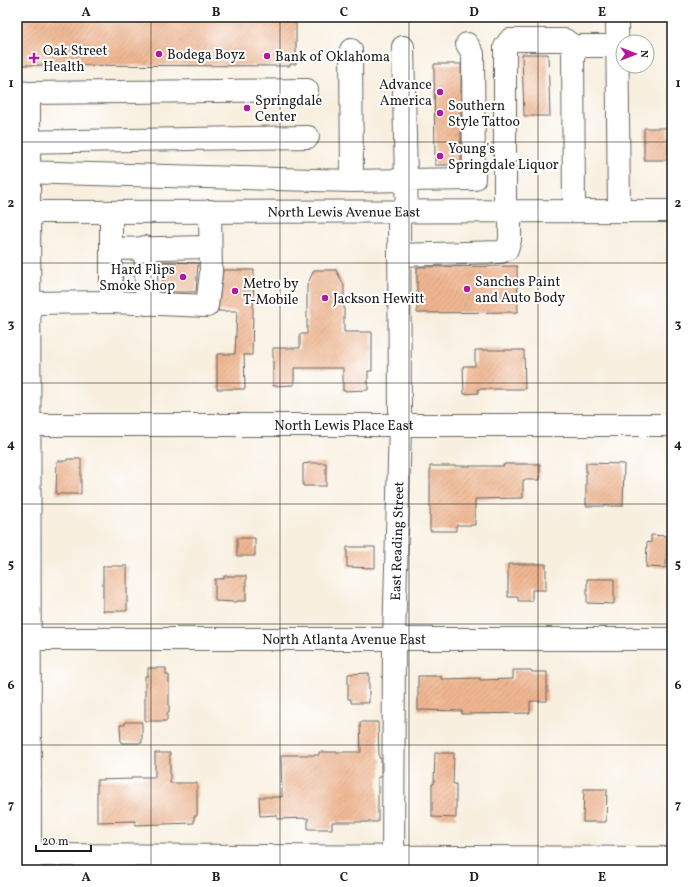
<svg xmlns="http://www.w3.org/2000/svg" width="689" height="887" font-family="Vollkorn,serif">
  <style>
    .building { fill: url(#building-hatch) }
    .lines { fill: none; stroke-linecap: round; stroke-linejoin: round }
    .minor-casing { stroke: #696660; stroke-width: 24 }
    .major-casing { stroke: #696660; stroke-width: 24 }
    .minor { stroke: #fff; stroke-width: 22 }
    .major { stroke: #fff; stroke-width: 22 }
    .grid { fill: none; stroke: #1c1c1c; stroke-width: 1; stroke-opacity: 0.55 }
    .poi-dot { fill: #b5179e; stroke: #fff; stroke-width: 1.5 }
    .labels { text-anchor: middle; stroke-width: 4; stroke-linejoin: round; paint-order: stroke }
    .poi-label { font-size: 14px; fill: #1c1c1c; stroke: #fff; text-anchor: start }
    .street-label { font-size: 14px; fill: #1c1c1c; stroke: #fff }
    .neatline { fill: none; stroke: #1c1c1c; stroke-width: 1.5 }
    .grid-label { font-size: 13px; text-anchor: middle; font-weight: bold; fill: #1c1c1c }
  </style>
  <defs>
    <pattern id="building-hatch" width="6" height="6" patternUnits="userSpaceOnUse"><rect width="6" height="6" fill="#efb691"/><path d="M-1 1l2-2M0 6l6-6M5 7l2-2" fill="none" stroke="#cc9c7c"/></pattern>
  </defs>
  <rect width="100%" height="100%" fill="#fff"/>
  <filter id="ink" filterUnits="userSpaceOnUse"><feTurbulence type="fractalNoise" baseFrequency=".025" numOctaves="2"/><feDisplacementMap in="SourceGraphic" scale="8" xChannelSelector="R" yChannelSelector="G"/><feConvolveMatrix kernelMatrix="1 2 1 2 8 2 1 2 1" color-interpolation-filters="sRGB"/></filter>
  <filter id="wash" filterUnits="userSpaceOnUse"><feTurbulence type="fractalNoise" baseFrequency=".012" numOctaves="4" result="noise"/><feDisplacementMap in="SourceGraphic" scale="16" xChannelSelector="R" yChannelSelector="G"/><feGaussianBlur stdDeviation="0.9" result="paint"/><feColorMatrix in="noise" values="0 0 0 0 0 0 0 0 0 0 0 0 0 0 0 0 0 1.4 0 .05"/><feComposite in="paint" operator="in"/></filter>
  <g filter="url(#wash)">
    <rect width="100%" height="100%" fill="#f8efdf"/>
    <g id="blocks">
      <path class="building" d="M 17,17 L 290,17 L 290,20 L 296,20 L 296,64 L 290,64 L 290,66 L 17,65 Z
        M 522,54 L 548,54 L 550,116 L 524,116 Z
        M 434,64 L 461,64 L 461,165 L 435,165 Z
        M 644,128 L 668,128 L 668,160 L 644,160 Z
        M 163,262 L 198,263 L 196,292 L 163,292 Z
        M 517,266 L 518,312 L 417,313 L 417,267 Z
        M 223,270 L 254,270 L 252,355 L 244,355 L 245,389 L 217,389 L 217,354 L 235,354 L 237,311 L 218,311 Z
        M 314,270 L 336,270 L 344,285 L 344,332 L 372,332 L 372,371 L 368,371 L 368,390 L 343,391 L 343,368 L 294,368 L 294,385 L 273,386 L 273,348 L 300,348 L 300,334 L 307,334 L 307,285 Z
        M 475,350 L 524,350 L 525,389 L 478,389 L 478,393 L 464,394 L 463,366 L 475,366 Z
        M 67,459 L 81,459 L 81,494 L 56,494 L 57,461 L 67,461 Z
        M 309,463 L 326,463 L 326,486 L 303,486 L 303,464 Z
        M 586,463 L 624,464 L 623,506 L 586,506 Z
        M 504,464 L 540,464 L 540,480 L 523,480 L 523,498 L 475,499 L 475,525 L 456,525 L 456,531 L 430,531 L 430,466 L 504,466 Z
        M 651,535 L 667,536 L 666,568 L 646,567 L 647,542 L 651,543 Z
        M 237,538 L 255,538 L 255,556 L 237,556 Z
        M 347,547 L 375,547 L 375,568 L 347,567 Z
        M 508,564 L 546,564 L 546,590 L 532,590 L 532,601 L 518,601 L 518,597 L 508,597 Z
        M 103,566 L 127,566 L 127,611 L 103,611 Z
        M 224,576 L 246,576 L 246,601 L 237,601 L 237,602 L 215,601 L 215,579 L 224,579 Z
        M 587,579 L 614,579 L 614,604 L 587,603 Z
        M 148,668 L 166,668 L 166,675 L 169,675 L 169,713 L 167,713 L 167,721 L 145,721 L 145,676 L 148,676 Z
        M 513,670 L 531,670 L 532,672 L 547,672 L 547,701 L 530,701 L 530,713 L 462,714 L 462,711 L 418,710 L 418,676 L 441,676 L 441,679 L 480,678 L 480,680 L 513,679 Z
        M 369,673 L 369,703 L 351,703 L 351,699 L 348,699 L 348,674 Z
        M 125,722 L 142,722 L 142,743 L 121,743 L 120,725 L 125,725 Z
        M 360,722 L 378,722 L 379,758 L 381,758 L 381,777 L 378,777 L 378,822 L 332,822 L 332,829 L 308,829 L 308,818 L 277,819 L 277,815 L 260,816 L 259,797 L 282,797 L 281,755 L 319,755 L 319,752 L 361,752 Z
        M 155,753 L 170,753 L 170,783 L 197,783 L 197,816 L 194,816 L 194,823 L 135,825 L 135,821 L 97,822 L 97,780 L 132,779 L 132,777 L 155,777 Z
        M 435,753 L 454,753 L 453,784 L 456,784 L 456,818 L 432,817 L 432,784 L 434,784 Z
        M 584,789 L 607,789 L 606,822 L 583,822 Z"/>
    </g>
  </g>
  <g filter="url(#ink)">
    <use href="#blocks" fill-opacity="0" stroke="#696660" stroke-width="1"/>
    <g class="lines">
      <defs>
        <g id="minor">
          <path d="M 617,17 L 619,211"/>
          <path d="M 573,46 L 574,211"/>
          <path d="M 351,50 L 352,181"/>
          <path d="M 17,92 L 29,93 L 307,90"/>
          <path d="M 29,93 L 30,870"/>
          <path d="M 17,142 L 308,137"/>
          <path d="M 17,172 L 352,181 L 406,180 L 403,47"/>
          <path d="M 505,211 L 505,47 L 510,40 L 565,40 L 573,46 L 618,46"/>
          <path d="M 111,212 L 111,302 L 207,306 L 211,273 L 210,211"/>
          <path d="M 407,212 L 406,180 L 474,179 L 473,54 L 467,44"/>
          <path d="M 145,247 L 147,304"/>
          <path d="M 111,249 L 210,247"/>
          <path d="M 399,255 L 501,252 L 507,249 L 510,240 L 510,211"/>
          <path d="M 29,303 L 111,302"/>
          <path id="s1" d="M 17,425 L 672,425"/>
          <path id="s2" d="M 17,639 L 672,639"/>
          <path d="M 17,855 L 672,858"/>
          <path id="s3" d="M 393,870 L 394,640 L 400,425 L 399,212"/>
        </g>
        <g id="major">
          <path id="s4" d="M 17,212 L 672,211"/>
        </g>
      </defs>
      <use href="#minor" class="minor-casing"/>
      <use href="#major" class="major-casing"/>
      <use href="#minor" class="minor"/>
      <use href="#major" class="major"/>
    </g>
  </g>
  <path class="grid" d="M 151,17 L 151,870M 280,17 L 280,870M 409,17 L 409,870M 538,17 L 538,870M 17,142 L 672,142M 17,263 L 672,263M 17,383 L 672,383M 17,504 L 672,504M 17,624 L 672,624M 17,745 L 672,745"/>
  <g class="poi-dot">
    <circle cx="159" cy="54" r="4"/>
    <circle cx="267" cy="56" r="4"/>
    <path d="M32 52h4v4h4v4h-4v4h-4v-4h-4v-4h4z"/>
    <circle cx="440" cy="92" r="4"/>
    <circle cx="247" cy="108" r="4"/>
    <circle cx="440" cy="113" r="4"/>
    <circle cx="440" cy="156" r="4"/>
    <circle cx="183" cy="277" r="4"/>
    <circle cx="467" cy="289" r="4"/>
    <circle cx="235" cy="291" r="4"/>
    <circle cx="325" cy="298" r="4"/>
  </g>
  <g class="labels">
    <g class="poi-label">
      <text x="43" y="55">Oak Street<tspan x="43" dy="16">Health</tspan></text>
      <text x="167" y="59">Bodega Boyz</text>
      <text x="275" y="61">Bank of Oklahoma</text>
      <text x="432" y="89" text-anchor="end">Advance<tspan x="432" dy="16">America</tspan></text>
      <text x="255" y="105">Springdale<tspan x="255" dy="16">Center</tspan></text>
      <text x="448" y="110">Southern<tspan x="448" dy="16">Style Tattoo</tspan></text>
      <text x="448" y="153">Young's<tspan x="448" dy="16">Springdale Liquor</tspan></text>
      <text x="175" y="274" text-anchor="end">Hard Flips<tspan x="175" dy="16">Smoke Shop</tspan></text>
      <text x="475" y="286">Sanches Paint<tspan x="475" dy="16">and Auto Body</tspan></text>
      <text x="243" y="288">Metro by<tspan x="243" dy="16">T-Mobile</tspan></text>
      <text x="333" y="303">Jackson Hewitt</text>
    </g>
    <g class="street-label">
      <text dy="5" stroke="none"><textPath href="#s4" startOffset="327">North Lewis Avenue East</textPath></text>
      <text dy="5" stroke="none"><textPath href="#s1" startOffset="327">North Lewis Place East</textPath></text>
      <text dy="5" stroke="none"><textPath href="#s3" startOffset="329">East Reading Street</textPath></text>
      <text dy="5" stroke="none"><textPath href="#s2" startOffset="327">North Atlanta Avenue East</textPath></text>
    </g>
  </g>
  <rect width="689" height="887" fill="none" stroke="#fff" stroke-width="44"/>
  <g transform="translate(635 54) rotate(90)"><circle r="19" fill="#ffffff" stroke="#a4a4a4"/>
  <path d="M0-3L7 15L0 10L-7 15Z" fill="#b5179e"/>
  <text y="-6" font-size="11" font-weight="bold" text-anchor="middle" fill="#1c1c1c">N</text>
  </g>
  <path d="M36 845v6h55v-6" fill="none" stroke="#1c1c1c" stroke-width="2"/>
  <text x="42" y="845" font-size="12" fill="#1c1c1c" stroke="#ffffff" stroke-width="3" paint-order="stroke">20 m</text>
  <rect x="22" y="22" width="645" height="843" class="neatline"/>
  <g class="grid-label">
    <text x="86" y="16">A</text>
    <text x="216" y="16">B</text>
    <text x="344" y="16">C</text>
    <text x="474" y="16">D</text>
    <text x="602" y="16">E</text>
    <text x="11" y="87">1</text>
    <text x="678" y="87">1</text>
    <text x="11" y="207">2</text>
    <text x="678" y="207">2</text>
    <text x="11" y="328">3</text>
    <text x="678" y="328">3</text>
    <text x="11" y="448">4</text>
    <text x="678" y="448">4</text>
    <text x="11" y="568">5</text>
    <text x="678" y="568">5</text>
    <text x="11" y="689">6</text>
    <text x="678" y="689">6</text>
    <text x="11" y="809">7</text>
    <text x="678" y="809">7</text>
    <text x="86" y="881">A</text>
    <text x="216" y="881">B</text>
    <text x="344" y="881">C</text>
    <text x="474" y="881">D</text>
    <text x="602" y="881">E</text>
  </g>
</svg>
